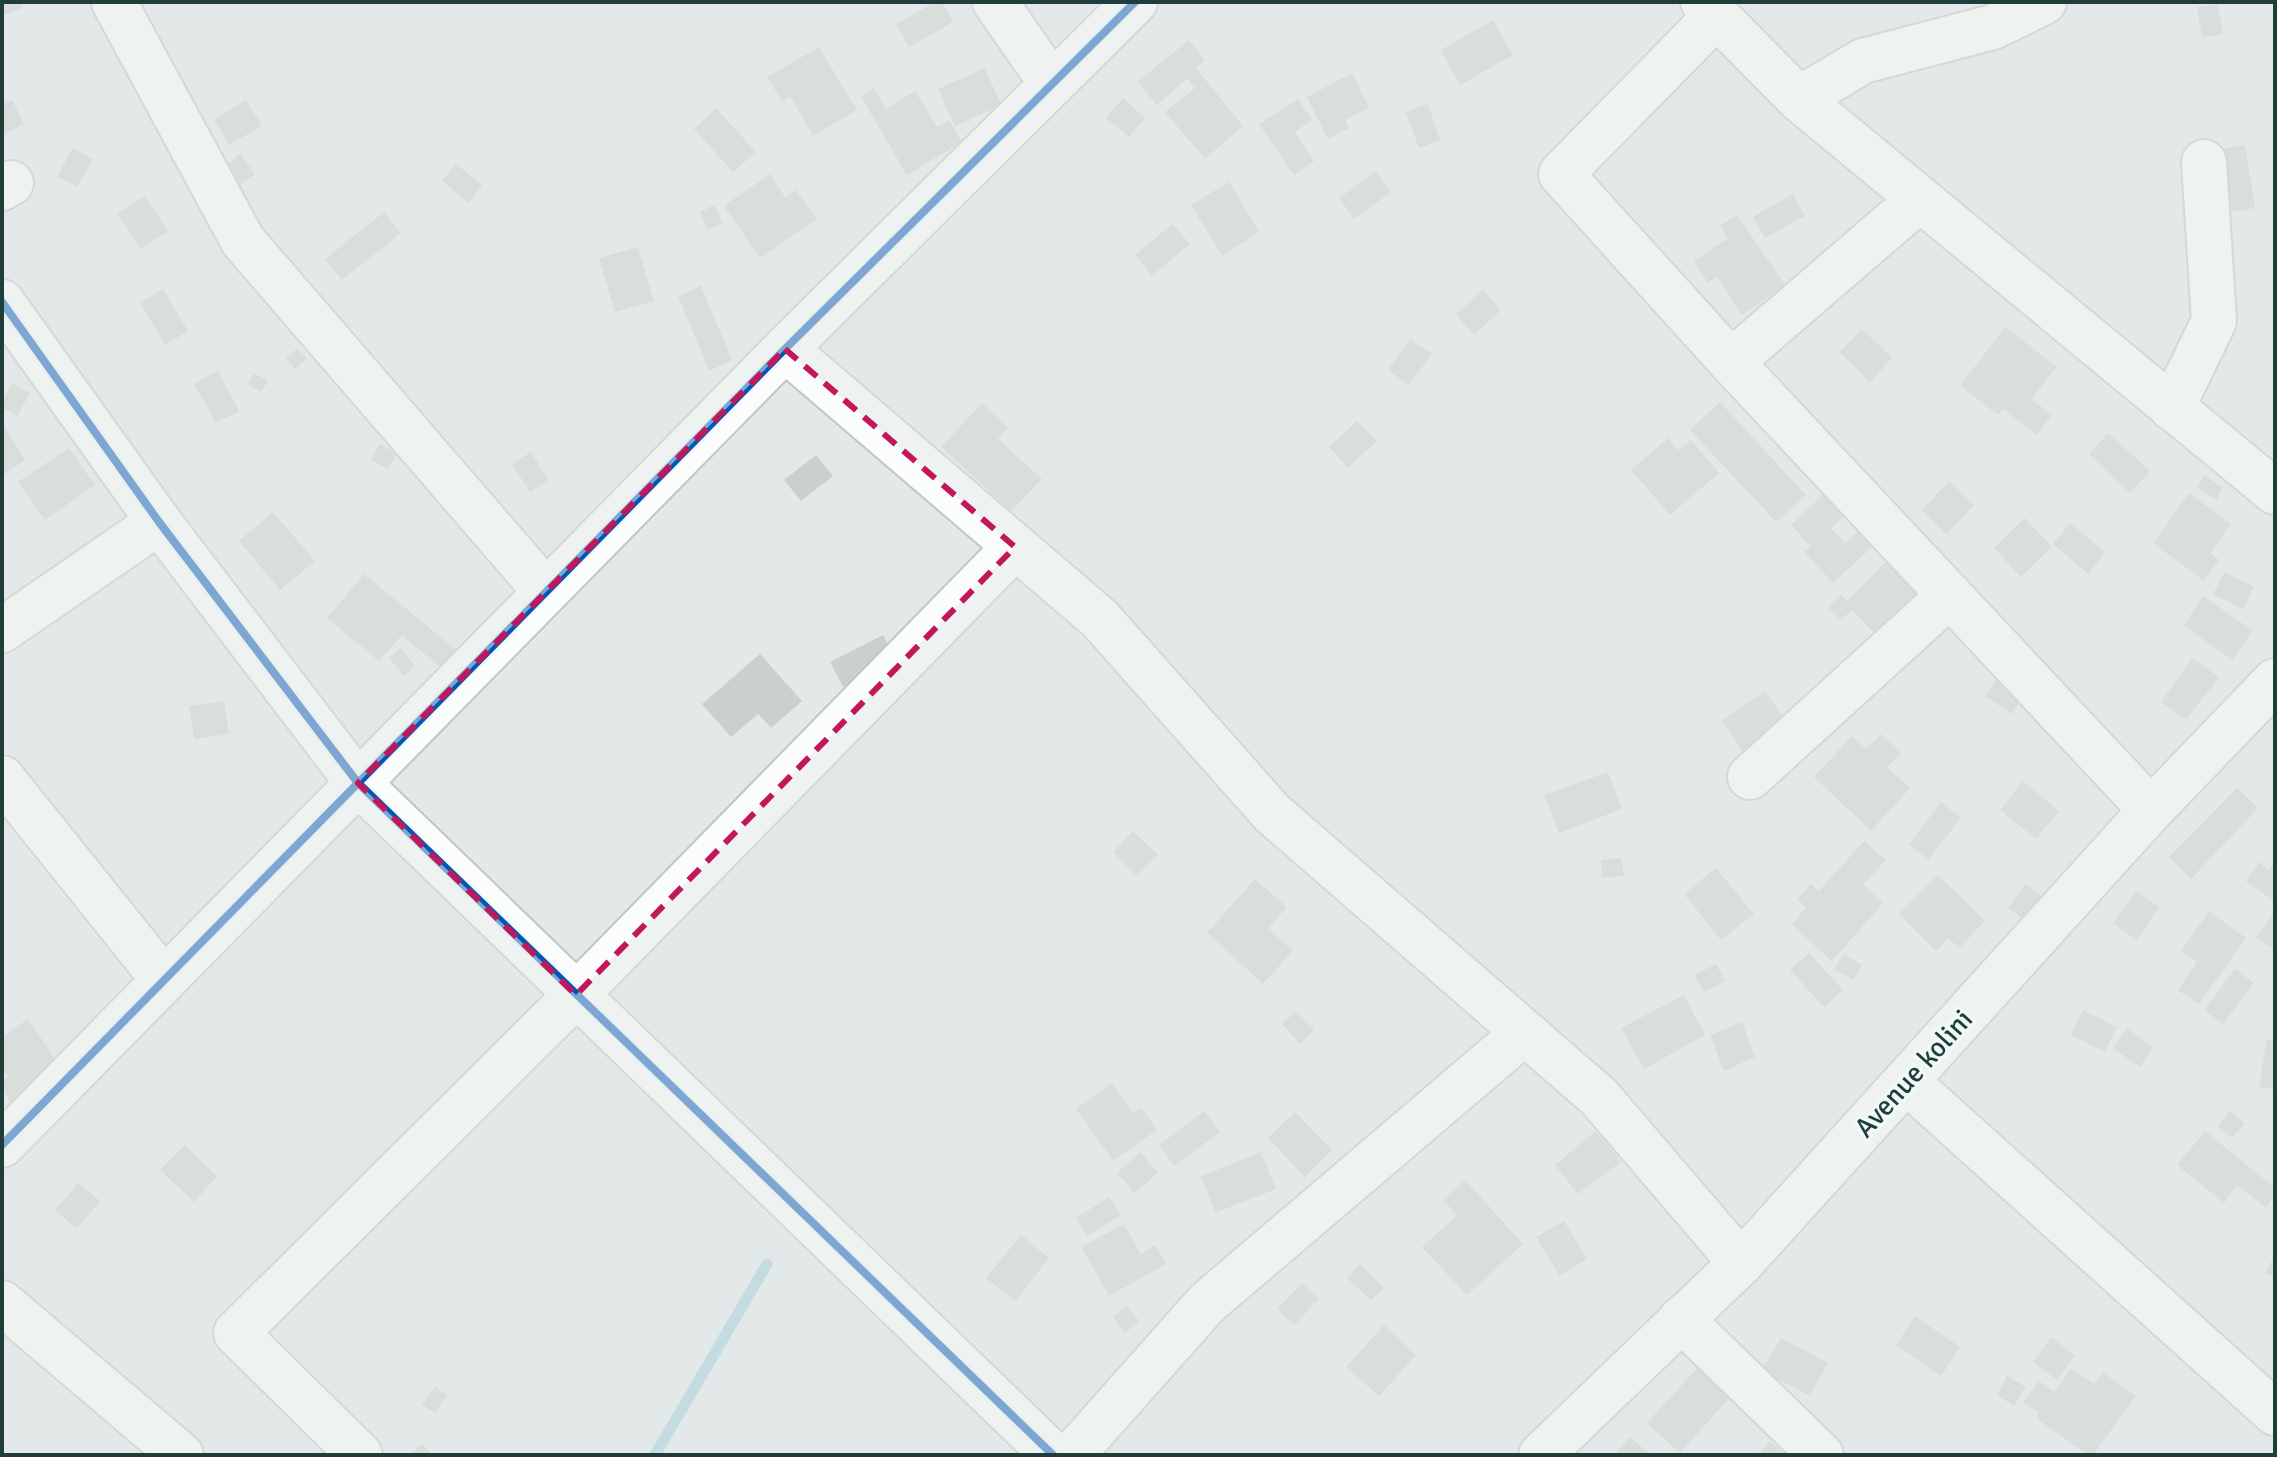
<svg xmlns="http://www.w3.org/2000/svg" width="2277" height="1457" font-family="Signika,sans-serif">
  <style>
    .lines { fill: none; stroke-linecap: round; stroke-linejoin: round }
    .stream { stroke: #a0cadb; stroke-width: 11 }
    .building { fill: #cad0cf }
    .minor-casing { stroke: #c0c6c5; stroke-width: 48 }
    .minor { stroke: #fbfcfc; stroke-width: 44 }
    .cycleway-casing { stroke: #f1f9f6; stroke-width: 13 }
    .cycleway { stroke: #0057b8; stroke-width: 8 }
    .marked { fill: none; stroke: #c2185b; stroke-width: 6; stroke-dasharray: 16 10; stroke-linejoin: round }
    .labels { text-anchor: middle; stroke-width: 7; stroke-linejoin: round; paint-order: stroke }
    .street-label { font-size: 28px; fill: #1f3e3b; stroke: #f1f9f6 }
  </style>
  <rect width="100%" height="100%" fill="#e3e9e8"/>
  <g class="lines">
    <path class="stream" d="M 655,1455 L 767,1264"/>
  </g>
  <path class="building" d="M 2,2 L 21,2 L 23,8 L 2,15 Z
    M 935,2 L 942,2 L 953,22 L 909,47 L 896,24 Z
    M 2218,4 L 2223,34 L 2202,37 L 2197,7 Z
    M 1493,20 L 1513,55 L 1460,85 L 1441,50 Z
    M 1189,40 L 1205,60 L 1196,68 L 1243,126 L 1205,159 L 1165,112 L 1195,88 L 1187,79 L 1157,105 L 1137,82 Z
    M 819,47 L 857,110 L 813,136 L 790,96 L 782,101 L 767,77 Z
    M 985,68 L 1001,105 L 955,126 L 938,89 Z
    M 1352,73 L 1369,108 L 1345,120 L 1349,128 L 1328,139 L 1307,97 Z
    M 874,88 L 886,109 L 915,91 L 937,127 L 949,120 L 962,142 L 907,175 L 861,97 Z
    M 1123,98 L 1145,118 L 1129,137 L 1106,118 Z
    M 1298,99 L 1312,120 L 1295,132 L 1314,161 L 1294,175 L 1259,124 Z
    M 12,100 L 24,124 L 2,135 L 2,105 Z
    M 246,100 L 262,126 L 229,145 L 214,119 Z
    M 1428,104 L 1440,140 L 1419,148 L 1406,112 Z
    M 716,108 L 756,152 L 733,172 L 694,129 Z
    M 2245,145 L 2255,208 L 2232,212 L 2222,149 Z
    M 73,148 L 93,159 L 77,187 L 57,176 Z
    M 240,154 L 255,174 L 235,189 L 220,170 Z
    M 456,164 L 482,185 L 469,203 L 442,181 Z
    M 1376,171 L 1391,192 L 1354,219 L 1339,198 Z
    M 770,174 L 785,197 L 796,190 L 817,219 L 760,258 L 724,206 Z
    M 1229,182 L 1259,232 L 1222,256 L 1191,205 Z
    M 1793,194 L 1805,216 L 1765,238 L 1753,217 Z
    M 145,196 L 168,231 L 141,249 L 117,214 Z
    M 714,205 L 723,223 L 708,230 L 700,212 Z
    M 384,212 L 401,233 L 342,280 L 325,259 Z
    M 1737,215 L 1785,285 L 1742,315 L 1717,277 L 1708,283 L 1694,261 L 1728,238 L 1720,226 Z
    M 1172,224 L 1190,244 L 1152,276 L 1135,255 Z
    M 638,247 L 654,301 L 615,312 L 599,258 Z
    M 701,286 L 732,360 L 709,371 L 678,296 Z
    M 163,289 L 188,331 L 165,345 L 140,303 Z
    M 1483,290 L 1501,310 L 1474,335 L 1456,314 Z
    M 2005,327 L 2057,367 L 2031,399 L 2052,415 L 2037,435 L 2003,409 L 1998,415 L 1960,386 Z
    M 1862,329 L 1892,358 L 1870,382 L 1839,352 Z
    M 1410,339 L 1432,354 L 1409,385 L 1388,370 Z
    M 298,348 L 307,359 L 295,369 L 286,358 Z
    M 218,371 L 239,411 L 216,423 L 194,384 Z
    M 254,373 L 268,381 L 261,392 L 247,384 Z
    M 12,383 L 30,393 L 17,416 L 2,407 L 2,402 Z
    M 1720,402 L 1806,495 L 1776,522 L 1690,430 Z
    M 982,403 L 1008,427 L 998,439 L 1042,479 L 1011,511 L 941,447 Z
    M 1357,421 L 1377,441 L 1348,468 L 1329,447 Z
    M 2,423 L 25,460 L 2,476 Z
    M 2108,433 L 2150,471 L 2130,493 L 2089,454 Z
    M 1668,438 L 1678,450 L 1691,440 L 1719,473 L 1670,515 L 1631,470 Z
    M 380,444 L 397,454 L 388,469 L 371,460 Z
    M 69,448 L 95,485 L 45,520 L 18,482 Z
    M 531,452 L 548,480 L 530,492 L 512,464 Z
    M 816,455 L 833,476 L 801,501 L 784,480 Z
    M 2204,475 L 2223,488 L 2216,500 L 2197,487 Z
    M 1949,481 L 1974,505 L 1946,534 L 1922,510 Z
    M 1827,491 L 1847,513 L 1831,528 L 1845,543 L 1858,531 L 1872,547 L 1833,583 L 1804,552 L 1811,547 L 1791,525 Z
    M 2189,493 L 2231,524 L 2210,553 L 2219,560 L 2204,581 L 2153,543 Z
    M 273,512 L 315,561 L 280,590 L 239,541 Z
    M 2025,518 L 2052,547 L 2021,577 L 1994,548 Z
    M 2070,523 L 2105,552 L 2088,574 L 2053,544 Z
    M 1887,561 L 1917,593 L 1875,634 L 1852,610 L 1841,620 L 1828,607 L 1841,594 L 1847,601 Z
    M 2225,572 L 2254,587 L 2243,609 L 2213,594 Z
    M 364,574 L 460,653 L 445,671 L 402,635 L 379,661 L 327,618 Z
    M 2203,596 L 2253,631 L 2232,660 L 2184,625 Z
    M 883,635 L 896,660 L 843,687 L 830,662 Z
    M 401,648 L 415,666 L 404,676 L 389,658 Z
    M 760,654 L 802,701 L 771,728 L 758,714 L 731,737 L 702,704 Z
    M 2192,658 L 2219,677 L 2186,720 L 2161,702 Z
    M 1999,675 L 2026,692 L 2012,714 L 1985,696 Z
    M 1765,691 L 1790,727 L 1745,756 L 1722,720 Z
    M 224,701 L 229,734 L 194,739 L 189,706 Z
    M 1881,734 L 1901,753 L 1887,767 L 1910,788 L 1871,831 L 1814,777 L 1852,736 L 1866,749 Z
    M 1608,772 L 1622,809 L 1559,833 L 1544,795 Z
    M 2023,781 L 2059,811 L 2036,839 L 2000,810 Z
    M 2237,788 L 2258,808 L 2191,879 L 2169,857 Z
    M 1941,802 L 1961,818 L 1928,860 L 1909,844 Z
    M 1133,831 L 1158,855 L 1137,876 L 1113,852 Z
    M 1864,841 L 1886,860 L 1863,885 L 1883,903 L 1832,961 L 1792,925 L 1806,907 L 1797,899 L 1811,884 L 1819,891 Z
    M 1621,858 L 1624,876 L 1602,878 L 1601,860 Z
    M 2275,861 L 2275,902 L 2246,881 L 2259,862 L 2269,870 Z
    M 1716,868 L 1754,914 L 1721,940 L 1684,894 Z
    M 1938,875 L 1985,921 L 1959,948 L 1948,938 L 1936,951 L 1899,914 Z
    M 1255,879 L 1287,907 L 1268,928 L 1293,951 L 1263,984 L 1207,933 Z
    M 2025,884 L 2046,900 L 2030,924 L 2008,908 Z
    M 2137,891 L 2159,907 L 2137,941 L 2113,923 Z
    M 2209,911 L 2246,938 L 2199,1004 L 2178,990 L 2197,962 L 2181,951 Z
    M 2273,913 L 2275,914 L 2275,950 L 2256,938 Z
    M 1809,953 L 1843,990 L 1824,1007 L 1790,970 Z
    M 1844,954 L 1862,965 L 1853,980 L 1834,969 Z
    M 1716,964 L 1725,981 L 1704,992 L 1694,975 Z
    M 2235,969 L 2254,983 L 2223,1024 L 2204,1010 Z
    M 1684,995 L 1705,1035 L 1644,1069 L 1621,1028 Z
    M 2083,1010 L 2117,1027 L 2105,1052 L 2071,1035 Z
    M 1296,1011 L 1314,1029 L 1300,1044 L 1282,1024 Z
    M 28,1019 L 67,1076 L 16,1110 L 2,1088 L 2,1081 L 8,1077 L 2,1067 L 2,1037 Z
    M 1742,1022 L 1755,1057 L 1724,1071 L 1710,1035 Z
    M 2127,1028 L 2153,1047 L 2140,1067 L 2113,1048 Z
    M 2267,1039 L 2275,1040 L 2275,1089 L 2259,1087 Z
    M 1112,1083 L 1133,1113 L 1141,1107 L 1157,1130 L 1113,1161 L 1076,1109 Z
    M 1204,1111 L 1220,1132 L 1174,1166 L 1159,1145 Z
    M 2230,1111 L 2245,1123 L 2232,1138 L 2218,1126 Z
    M 1295,1112 L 1332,1150 L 1305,1177 L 1268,1138 Z
    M 1596,1131 L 1621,1162 L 1578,1194 L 1555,1165 Z
    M 2205,1131 L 2275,1188 L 2275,1195 L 2266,1208 L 2237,1185 L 2224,1203 L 2177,1165 Z
    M 185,1145 L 217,1176 L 194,1202 L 160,1170 Z
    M 1140,1152 L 1158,1173 L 1134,1193 L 1117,1173 Z
    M 1261,1152 L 1276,1189 L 1215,1213 L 1201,1176 Z
    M 1465,1180 L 1523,1244 L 1467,1295 L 1422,1247 L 1457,1215 L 1443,1200 Z
    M 78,1183 L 100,1201 L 77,1229 L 55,1210 Z
    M 1109,1197 L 1121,1215 L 1087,1236 L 1076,1218 Z
    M 1564,1221 L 1587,1259 L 1560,1276 L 1536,1237 Z
    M 1124,1224 L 1141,1254 L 1155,1245 L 1166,1264 L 1109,1296 L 1081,1247 Z
    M 1021,1235 L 1049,1258 L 1016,1301 L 986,1278 Z
    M 2275,1254 L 2275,1277 L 2266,1273 Z
    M 1360,1264 L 1384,1288 L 1371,1300 L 1347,1278 Z
    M 1302,1283 L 1319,1299 L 1294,1325 L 1277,1309 Z
    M 1127,1306 L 1139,1321 L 1125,1333 L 1113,1317 Z
    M 1915,1316 L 1960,1347 L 1941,1376 L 1896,1345 Z
    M 1384,1325 L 1416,1355 L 1379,1396 L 1346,1367 Z
    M 2051,1337 L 2075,1356 L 2057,1380 L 2033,1362 Z
    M 1781,1338 L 1828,1363 L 1810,1396 L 1762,1371 Z
    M 1702,1363 L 1734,1393 L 1680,1453 L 1647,1423 Z
    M 2071,1369 L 2094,1384 L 2103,1372 L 2136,1396 L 2093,1455 L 2088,1455 L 2036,1418 L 2039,1413 L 2023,1402 L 2039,1381 L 2054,1392 Z
    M 2007,1376 L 2026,1387 L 2014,1406 L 1997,1395 Z
    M 435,1387 L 447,1395 L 435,1413 L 422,1405 Z
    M 1629,1437 L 1652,1455 L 1615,1455 Z
    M 1770,1441 L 1785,1455 L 1757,1455 Z
    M 422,1444 L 433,1455 L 411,1455 Z"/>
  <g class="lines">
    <defs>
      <path id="minor" d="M 114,2 L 243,241 L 546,592
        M 995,2 L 1052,84
        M 1703,2 L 1799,99 L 2275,492
        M 1716,16 L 1561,174 L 1731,362 L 2151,810
        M 1799,99 L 1863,61 L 1993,27 L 2044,2
        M 2,188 L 11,183
        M 2,302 L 159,522 L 358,783 L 1053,1455
        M 785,349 L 1100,619 L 1272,813 L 1599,1097 L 1741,1263
        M 1731,362 L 1919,200
        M 2172,408 L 2214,321 L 2204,162
        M 2,630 L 159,522
        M 1750,777 L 1950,595
        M 2,778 L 164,980
        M 1906,1081 L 2275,1413
        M 2,1145 L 785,349 L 1135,2
        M 2,1303 L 181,1455
        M 1681,1319 L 1821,1455
        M 360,1455 L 236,1333 L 576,995 L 1015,547
        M 1072,1455 L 1207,1303 L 1524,1033
        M 1541,1455 L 1741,1263 L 2151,810 L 2275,681"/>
    </defs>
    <use href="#minor" class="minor-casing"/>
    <use href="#minor" class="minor"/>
    <defs>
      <path id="cycleway" d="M 2,302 L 159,522 L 358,783 L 1053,1455
        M 2,1145 L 785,349 L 1135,2"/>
    </defs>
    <use href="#cycleway" class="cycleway-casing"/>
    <use href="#cycleway" class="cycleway"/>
  </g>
  <path d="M0 0H2277V1457H0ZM 785,349 L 1015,547 L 576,995 L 358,783 Z" fill="#e3e9e8" fill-opacity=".55" fill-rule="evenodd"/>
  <path class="marked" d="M 785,349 L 1015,547 L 576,995 L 358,783 Z"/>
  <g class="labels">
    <g class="street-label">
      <text transform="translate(1913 1073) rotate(-48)" y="10">Avenue kolini</text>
    </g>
  </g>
  <rect width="2277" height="1457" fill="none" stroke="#1f3e3b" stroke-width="8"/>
</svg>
